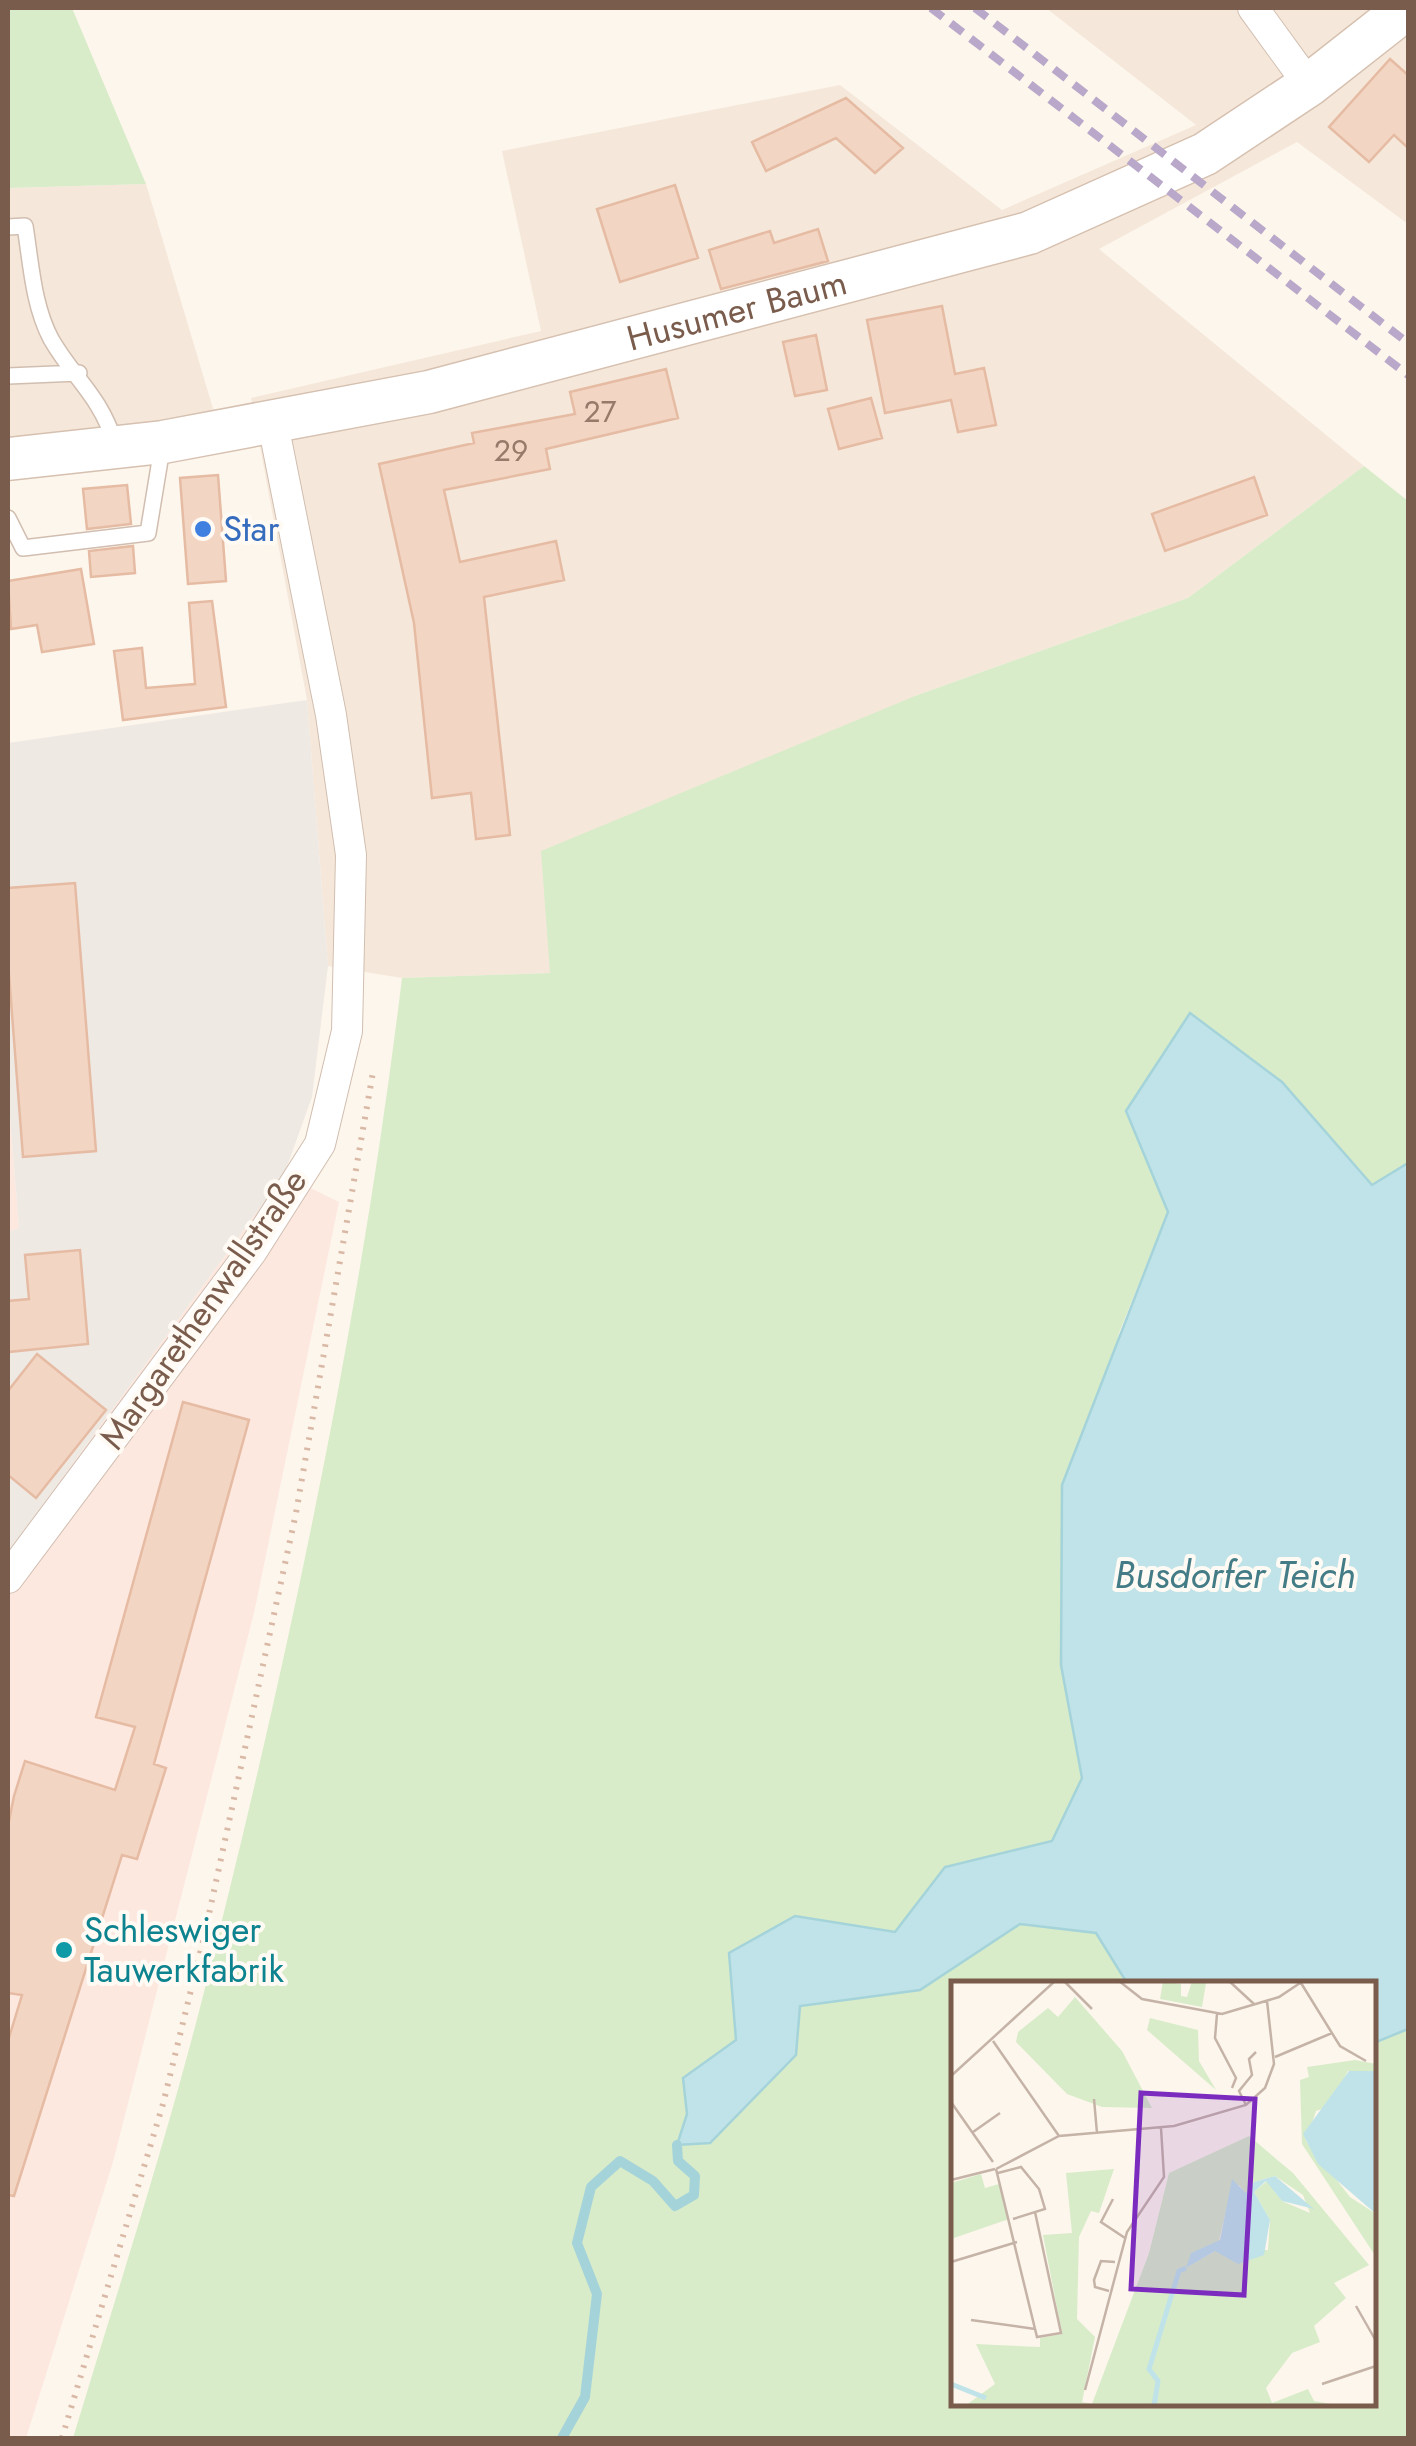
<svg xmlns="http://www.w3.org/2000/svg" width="1416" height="2446" font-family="Jost,sans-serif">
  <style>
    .residential { fill: #f5e8da }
    .commercial { fill: #fde8e0 }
    .industrial { fill: #efe9e4 }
    .green { fill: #d8ecc9 }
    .water { fill: #bfe3e8; stroke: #a5d3da; stroke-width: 2.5 }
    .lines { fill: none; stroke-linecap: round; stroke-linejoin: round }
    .stream { stroke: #a5d3da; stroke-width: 10 }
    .building { fill: #f3d5c3; stroke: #e6bba3; stroke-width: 2.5 }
    .lane-casing { stroke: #d1beb0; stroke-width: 18 }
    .street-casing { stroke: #d1beb0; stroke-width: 32 }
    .secondary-casing { stroke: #d6c0b0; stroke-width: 45 }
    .path { stroke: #d9b8a5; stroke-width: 6; stroke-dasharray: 2.5 8; stroke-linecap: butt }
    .lane { stroke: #fff; stroke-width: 15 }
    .street { stroke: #fff; stroke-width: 30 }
    .secondary { stroke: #fff; stroke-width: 42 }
    .rail { stroke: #b9a8c9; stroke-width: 8; stroke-dasharray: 15 10; stroke-linecap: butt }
    .shop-dot { fill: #3f7fe0; stroke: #fffaf3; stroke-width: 4 }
    .culture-dot { fill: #0f9aa8; stroke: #fffaf3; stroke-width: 4 }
    .labels { text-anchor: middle; stroke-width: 8; stroke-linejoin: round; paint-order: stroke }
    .number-label { font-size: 30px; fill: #987a6a }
    .street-label { font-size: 35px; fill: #7a5c4d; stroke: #fffaf3 }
    .shop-label { font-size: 35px; fill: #366cbe; stroke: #fffaf3; text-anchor: start }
    .culture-label { font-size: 35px; fill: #0d838f; stroke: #fffaf3; text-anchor: start }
    .water-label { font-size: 38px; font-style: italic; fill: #437c86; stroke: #fffaf3 }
    .inset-river { fill: none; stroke: #bfe3e8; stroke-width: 5 }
    .inset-road { fill: none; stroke: #c5b3a7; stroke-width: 2.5 }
    .view { fill: #7b2cbf; fill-opacity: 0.15; stroke: #7b2cbf; stroke-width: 5 }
    .inset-edge { fill: none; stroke: #7a5c4d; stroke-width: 5 }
  </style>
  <rect width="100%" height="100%" fill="#fdf6ec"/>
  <path class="residential" d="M 1046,8 L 1408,8 L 1408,224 L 1297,142 L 1099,249 L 1364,466 L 1188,598 L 915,696 L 550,973 L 402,978 L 328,966 L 307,700 L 251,398 L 541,331 L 502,151 L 840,85 L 1002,210 L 1196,125 Z
    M 146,184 L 226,452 L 8,481 L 8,188 Z"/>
  <path class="commercial" d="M 8,1090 L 19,1228 L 8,1232 Z
    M 284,1175 L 339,1202 L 254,1613 L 113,2162 L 26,2438 L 8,2438 L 8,1552 Z"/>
  <path class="industrial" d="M 307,700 L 328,966 L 312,1097 L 284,1175 L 8,1552 L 8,1232 L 19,1228 L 8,1091 L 8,743 Z"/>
  <path class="green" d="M 8,8 L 72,8 L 146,184 L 8,188 Z
    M 1364,466 L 1408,501 L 1408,1163 L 1372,1185 L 1282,1082 L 1126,1110 L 1168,1211 L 1119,1333 L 1061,1665 L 1082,1778 L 1052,1841 L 945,1867 L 895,1932 L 795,1916 L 737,2040 L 683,2078 L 687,2114 L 677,2144 L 710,2143 L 800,2005 L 920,1990 L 1020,1924 L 1096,1933 L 1127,1983 L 954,1984 L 954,2404 L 1374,2404 L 1374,2043 L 1408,2029 L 1408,2438 L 73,2438 C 118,2289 167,2139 205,1988 C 289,1657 361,1317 402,978 L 550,973 L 541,851 L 915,696 L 1188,598 Z"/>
  <path class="water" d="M 1190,1013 L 1282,1082 L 1372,1185 L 1408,1163 L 1408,2029 L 1374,2043 L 1374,1984 L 1127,1983 L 1096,1933 L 1020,1924 L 920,1990 L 800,2006 L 796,2055 L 710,2143 L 677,2145 L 687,2114 L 683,2078 L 736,2040 L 729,1953 L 795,1916 L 895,1932 L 945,1867 L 1052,1841 L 1082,1778 L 1061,1665 L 1062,1485 L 1168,1212 L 1126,1111 Z"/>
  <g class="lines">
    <path class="stream" d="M 562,2438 L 585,2397 L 597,2294 L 577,2243 L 591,2187 L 620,2161 L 653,2181 L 675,2206 L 694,2195 L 695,2176 L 678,2161 L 677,2145"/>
  </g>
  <path class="building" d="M 1390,59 L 1408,75 L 1408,148 L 1394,135 L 1369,162 L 1329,127 Z
    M 846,98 L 903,148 L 875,173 L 836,138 L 766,171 L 752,142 Z
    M 675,185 L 698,258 L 620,282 L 597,209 Z
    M 818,229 L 828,261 L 721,289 L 709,250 L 770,231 L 774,243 Z
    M 942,306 L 955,374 L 984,368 L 996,425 L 958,432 L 951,400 L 885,413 L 867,320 Z
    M 816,335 L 827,390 L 795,396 L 783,342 Z
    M 666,369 L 678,418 L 546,449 L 550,469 L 444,490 L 460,562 L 556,541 L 564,580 L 484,597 L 510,835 L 476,839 L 471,793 L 432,798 L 414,623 L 379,464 L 474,443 L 472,433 L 575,414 L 570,392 Z
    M 871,398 L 882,438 L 839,449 L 828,409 Z
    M 218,475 L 226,581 L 188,584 L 180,478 Z
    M 1254,477 L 1267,515 L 1165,551 L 1152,514 Z
    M 127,485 L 131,524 L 87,529 L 83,489 Z
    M 133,546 L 135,573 L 91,577 L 89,551 Z
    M 81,569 L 94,644 L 42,652 L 37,625 L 11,629 L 8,581 Z
    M 212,601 L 226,707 L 123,720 L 114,651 L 142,648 L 146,688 L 195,684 L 189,603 Z
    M 75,883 L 96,1151 L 23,1157 L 8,962 L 8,888 Z
    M 80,1250 L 88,1344 L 8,1352 L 8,1301 L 29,1299 L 25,1255 Z
    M 37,1354 L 106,1410 L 36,1498 L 8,1475 L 8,1391 Z
    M 183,1402 L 249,1420 L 154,1764 L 166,1768 L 137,1859 L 122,1855 L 14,2196 L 8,2195 L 8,2041 L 22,1995 L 8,1993 L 8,1826 L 14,1796 L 25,1761 L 115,1790 L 135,1727 L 96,1717 Z"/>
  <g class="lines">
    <defs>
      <path id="lane" d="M 8,227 L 25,226 C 31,263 33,305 51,339 C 74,379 99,394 115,443
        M 8,376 L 79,373
        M 8,518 L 23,548 L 148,533 L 162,448"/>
      <path id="street" d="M 1253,8 L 1309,85
        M 8,1578 L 252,1251 L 320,1144 L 347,1031 L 351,855 L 331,715 L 273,424"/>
      <g id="secondary">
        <path id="s1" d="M 8,459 L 163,442 L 429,392 L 1029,233 L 1205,154 L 1309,85 L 1407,8"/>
      </g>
    </defs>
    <use href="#lane" class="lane-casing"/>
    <use href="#street" class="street-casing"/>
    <use href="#secondary" class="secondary-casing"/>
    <path class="path" d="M 62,2438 L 163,2104 L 204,1937 L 296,1513 L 373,1072"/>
    <use href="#lane" class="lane"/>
    <use href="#street" class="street"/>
    <use href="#secondary" class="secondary"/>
    <path class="rail" d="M 931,8 L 1408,375
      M 975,8 L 1408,343"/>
  </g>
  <circle class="shop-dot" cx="203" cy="529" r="10"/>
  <circle class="culture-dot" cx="64" cy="1950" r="10"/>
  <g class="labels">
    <g class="number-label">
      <text x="600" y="422">27</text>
      <text x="511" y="461">29</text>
    </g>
    <g class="street-label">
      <text dy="12" stroke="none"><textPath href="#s1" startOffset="745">Husumer Baum</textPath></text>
      <text transform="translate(203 1309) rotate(-55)" y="12">Margarethenwallstraße</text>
    </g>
    <g class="shop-label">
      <text x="223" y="541">Star</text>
    </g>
    <g class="culture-label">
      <text x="84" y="1942">Schleswiger<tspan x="84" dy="40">Tauwerkfabrik</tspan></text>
    </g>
    <g class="water-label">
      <text x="1235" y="1588">Busdorfer Teich</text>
    </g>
  </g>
  <g transform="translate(951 1981)">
    <rect width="425" height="425" fill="#fdf6ec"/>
    <path d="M 212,0 L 230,3 L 230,15 L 236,16 L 241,0 L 255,2 L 251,26 L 209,18 ZM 124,16 L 171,70 L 201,127 L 151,126 L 116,113 L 65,61 L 67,51 L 97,27 L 107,36 ZM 199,37 L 247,49 L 248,80 L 265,109 L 196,49 ZM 404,79 L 425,83 L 425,90 L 397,90 L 377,126 L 365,130 L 355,160 L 399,216 L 425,233 L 425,276 L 351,163 L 349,99 L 358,96 L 356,86 ZM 298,155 L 342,192 L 418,284 L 383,302 L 395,317 L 363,345 L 369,361 L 341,372 L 315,407 L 321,422 L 357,408 L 363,420 L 391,425 L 14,425 L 44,403 L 25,363 L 89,366 L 89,357 L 111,353 L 92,254 L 121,252 L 115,192 L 163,188 L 148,232 L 140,230 L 128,256 L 126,338 L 144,356 L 131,421 L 141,423 L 198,272 L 218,192 ZM 324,195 L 352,214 L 359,232 L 331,220 L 316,200 L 303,211 L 319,239 L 317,269 L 264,270 L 236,286 L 267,264 L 279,214 L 288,204 L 295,213 L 303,201 ZM 30,193 L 34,207 L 48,203 L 58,238 L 0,258 L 0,202 Z" fill="#d8ecc9" fill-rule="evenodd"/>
    <path d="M 398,90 L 425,90 L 425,233 L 367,183 L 352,153 ZM 324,195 L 363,228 L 331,220 L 315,200 L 303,211 L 319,239 L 313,274 L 287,283 L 264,270 L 235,287 L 240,272 L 269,259 L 281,198 L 295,212 L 303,201 Z" fill="#bfe3e8"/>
    <path class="inset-river" d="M 0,403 L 35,417M 203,425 L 207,400 L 198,388 L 228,290 L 235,287"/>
    <path class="inset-road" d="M 113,0 L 141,28M 168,0 L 191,18 L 271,33 L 328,16 L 352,0M 278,0 L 303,23M 350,2 L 389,65 L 415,80M 266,33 L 264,57 L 285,97 L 281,107M 42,60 L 108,155M 324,76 L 381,52M 0,95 L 104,0M 143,118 L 146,152M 0,121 L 42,181M 295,124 L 288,110 L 301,94 L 298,78 L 305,71M 22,151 L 49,132M 45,188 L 108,155 L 223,145 L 295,124 L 314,107 L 323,83 L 316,20M 45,188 L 86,356 L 110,352 L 84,231M 47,192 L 70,186 L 88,208 L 94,228 L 62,238M 0,199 L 44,188M 162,218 L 150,241 L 174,257M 0,281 L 66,261M 158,310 L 144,306 L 143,299 L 150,280 L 164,281M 405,325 L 425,360M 20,339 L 84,348M 371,403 L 425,385M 134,409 L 176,251 L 213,196 L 210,147"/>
    <path class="view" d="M 190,112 L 304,118 L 293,314 L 180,308 Z"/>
    <rect width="425" height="425" class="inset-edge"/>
  </g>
  <rect width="1416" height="2446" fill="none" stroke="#7a5c4d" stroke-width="20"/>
</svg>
